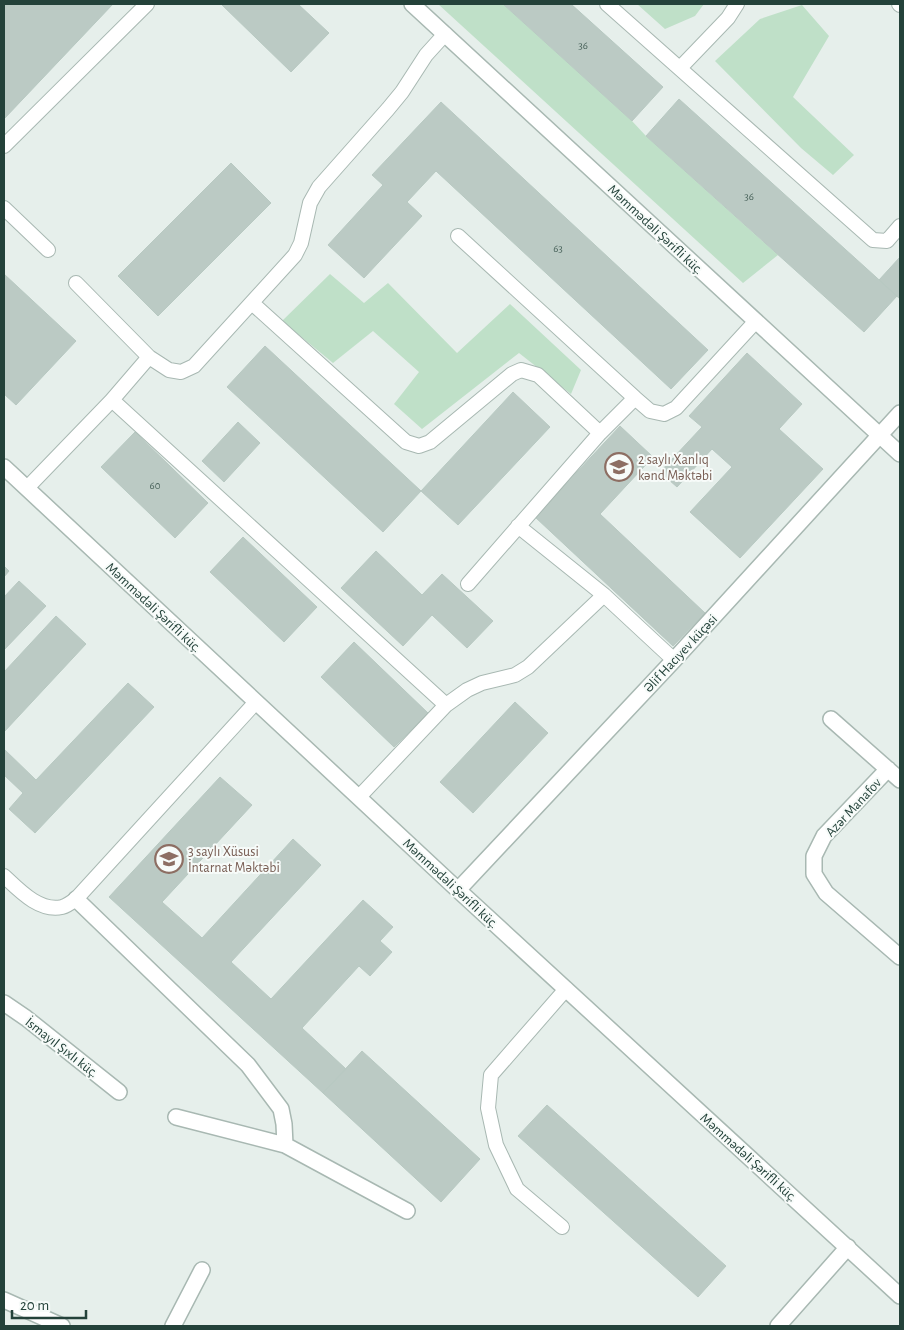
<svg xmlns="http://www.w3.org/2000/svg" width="904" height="1330" font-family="'Alegreya Sans',sans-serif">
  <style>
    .green { fill: #bfe0c8 }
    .building { fill: #bbcac4; stroke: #b8c9c2 }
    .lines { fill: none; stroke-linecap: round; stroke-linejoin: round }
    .service-casing { stroke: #a8b8b2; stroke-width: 16 }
    .minor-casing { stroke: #a8b8b2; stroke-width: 18 }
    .tertiary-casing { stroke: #a8b8b2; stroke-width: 18 }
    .service { stroke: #fff; stroke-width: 14 }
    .minor { stroke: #fff; stroke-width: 15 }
    .tertiary { stroke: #fff; stroke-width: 15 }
    .labels { text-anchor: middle; stroke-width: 4; stroke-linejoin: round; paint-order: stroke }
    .number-label { font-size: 11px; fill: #4a645c }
    .street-label { font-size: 14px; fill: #24423a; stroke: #f7fbf9 }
    .education-label { font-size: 14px; fill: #785e54; stroke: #f7fbf9; text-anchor: start }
  </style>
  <rect width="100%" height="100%" fill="#e6efeb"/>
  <path class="green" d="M 438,4 L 503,4 L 632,121 L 646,136 L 778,255 L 743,283 Z
    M 637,4 L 704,4 L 695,16 L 665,29 Z
    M 802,5 L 829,36 L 793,97 L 854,155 L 833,175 L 801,148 L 715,61 L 760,19 Z
    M 330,274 L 364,303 L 388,283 L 457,353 L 510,304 L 581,370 L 571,394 L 519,353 L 422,429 L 394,404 L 419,372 L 373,331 L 333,363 L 282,321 Z"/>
  <path class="building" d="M 5,4 L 113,4 L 4,119 L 4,5 Z
    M 221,4 L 298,4 L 329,33 L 291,72 Z
    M 503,4 L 571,4 L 663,87 L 632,121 Z
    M 679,99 L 897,296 L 864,332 L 646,136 Z
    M 441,102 L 708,350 L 671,389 L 436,171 L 407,202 L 422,216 L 364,278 L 328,245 L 383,185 L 372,175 Z
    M 231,163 L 271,203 L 158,316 L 118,276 Z
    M 900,257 L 900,299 L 879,280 Z
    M 4,274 L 76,341 L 16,405 L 4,394 Z
    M 265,346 L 421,491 L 383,532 L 227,387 Z
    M 747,353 L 802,404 L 779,429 L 823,469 L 740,558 L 690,512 L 732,467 L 712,449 L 677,487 L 660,472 L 702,427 L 689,416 Z
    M 513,392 L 550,427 L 458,525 L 421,491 Z
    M 238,422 L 260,443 L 224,482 L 202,461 Z
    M 620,426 L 653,457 L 600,514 L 705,613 L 673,646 L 535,517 Z
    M 135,432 L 208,503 L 175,538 L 101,467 Z
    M 243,537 L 317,607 L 284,642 L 210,572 Z
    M 376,551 L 422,595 L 442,574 L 493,621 L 467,648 L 432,615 L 403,646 L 341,588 Z
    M 4,566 L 9,571 L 4,577 Z
    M 19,581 L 46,606 L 4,650 L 4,597 Z
    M 56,616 L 86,644 L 4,732 L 4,672 Z
    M 354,642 L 428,713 L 394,747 L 321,677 Z
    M 128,683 L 154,707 L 35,833 L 9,809 L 23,793 L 4,775 L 4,749 L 36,780 Z
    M 515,702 L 548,733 L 473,813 L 440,782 Z
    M 220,777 L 252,805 L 162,902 L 202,938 L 293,839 L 321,865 L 231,962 L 271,999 L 363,900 L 393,927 L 380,941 L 392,952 L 370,976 L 359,966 L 302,1028 L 346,1069 L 323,1093 L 109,897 Z
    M 362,1051 L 480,1159 L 441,1202 L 323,1093 Z
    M 547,1105 L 726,1266 L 698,1297 L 518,1136 Z"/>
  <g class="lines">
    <defs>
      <path id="service" d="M 607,4 L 873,240 L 887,241 L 900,226
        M 899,4 L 900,5
        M 680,68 L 728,18 L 737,4
        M 4,146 L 147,4
        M 4,208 L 48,250
        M 458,236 L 635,398 L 650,411 L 664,414 L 676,408 L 756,321
        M 76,283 L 149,357
        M 252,303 L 406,442 L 419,446 L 430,442 L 512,374 L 521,370 L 538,375 L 600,433
        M 112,400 L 446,705
        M 27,488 L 112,400 L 149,357 L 169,370 L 181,372 L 194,366 L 295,255 L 301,243 L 310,203 L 319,187 L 388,109 L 402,92 L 426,55 L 445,34
        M 518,526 L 604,595 L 674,660
        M 468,584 L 600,433 L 635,398
        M 359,797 L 446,705 L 467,690 L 482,683 L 515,675 L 528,667 L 604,595
        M 4,876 C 19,890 39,912 62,907 C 66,906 72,902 76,899 L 256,702
        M 562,1227 L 517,1189 L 496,1145 L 488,1108 L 491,1075 L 566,989"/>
      <path id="minor" d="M 4,467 L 458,890 L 900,1296
        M 831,719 L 900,780
        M 888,769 L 824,836 L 814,856 L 814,874 L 826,893 L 900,957
        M 458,890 L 674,660 L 900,413
        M 76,899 L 248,1065 L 281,1109 L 284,1124 L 285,1145
        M 4,1003 L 26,1018 L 119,1092
        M 176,1117 L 285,1145 L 407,1211
        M 4,1300 L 62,1326
        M 173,1326 L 202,1270
        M 778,1326 L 848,1247"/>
      <path id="tertiary" d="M 412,4 L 900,454"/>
    </defs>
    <use href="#service" class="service-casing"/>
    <use href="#minor" class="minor-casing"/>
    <use href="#tertiary" class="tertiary-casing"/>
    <use href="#service" class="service"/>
    <use href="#minor" class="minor"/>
    <use href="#tertiary" class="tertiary"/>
  </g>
  <defs>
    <symbol id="school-ring" viewBox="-11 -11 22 22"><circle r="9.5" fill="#f7fbf9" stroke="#8d6e63" stroke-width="1.5"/><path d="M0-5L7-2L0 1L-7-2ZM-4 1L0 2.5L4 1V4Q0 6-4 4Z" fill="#8d6e63"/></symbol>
  </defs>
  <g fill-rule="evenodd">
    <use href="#school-ring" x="603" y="451" width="32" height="32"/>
    <use href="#school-ring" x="153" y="843" width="32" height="32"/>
  </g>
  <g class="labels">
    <g class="number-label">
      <text x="583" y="49">36</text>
      <text x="749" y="200">36</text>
      <text x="558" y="252">63</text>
      <text x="155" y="489">60</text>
    </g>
    <g class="street-label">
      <text transform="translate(656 229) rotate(43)" y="5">Məmmədəli Şərifli küç.</text>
      <text transform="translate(154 607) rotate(43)" y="5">Məmmədəli Şərifli küç.</text>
      <text transform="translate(680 653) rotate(-47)" y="5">Əlif Hacıyev küçəsi</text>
      <text transform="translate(853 807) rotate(-47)" y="5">Azər Manafov</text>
      <text transform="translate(451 883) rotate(43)" y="5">Məmmədəli Şərifli küç.</text>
      <text transform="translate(62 1047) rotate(38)" y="5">İsmayıl Şıxlı küç.</text>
      <text transform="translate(749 1157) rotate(42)" y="5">Məmmədəli Şərifli küç.</text>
    </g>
    <g class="education-label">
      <text x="638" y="464">2 saylı Xanlıq<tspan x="638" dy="16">kənd Məktəbi</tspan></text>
      <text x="188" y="856">3 saylı Xüsusi<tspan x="188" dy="16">İntarnat Məktəbi</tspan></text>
    </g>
  </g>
  <rect width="904" height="1330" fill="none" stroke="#24423a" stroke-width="10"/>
  <path d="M12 1310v8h74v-8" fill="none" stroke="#24423a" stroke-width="2.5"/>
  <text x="20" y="1310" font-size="15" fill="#24423a" stroke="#f7fbf9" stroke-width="4" paint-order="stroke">20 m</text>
</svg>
